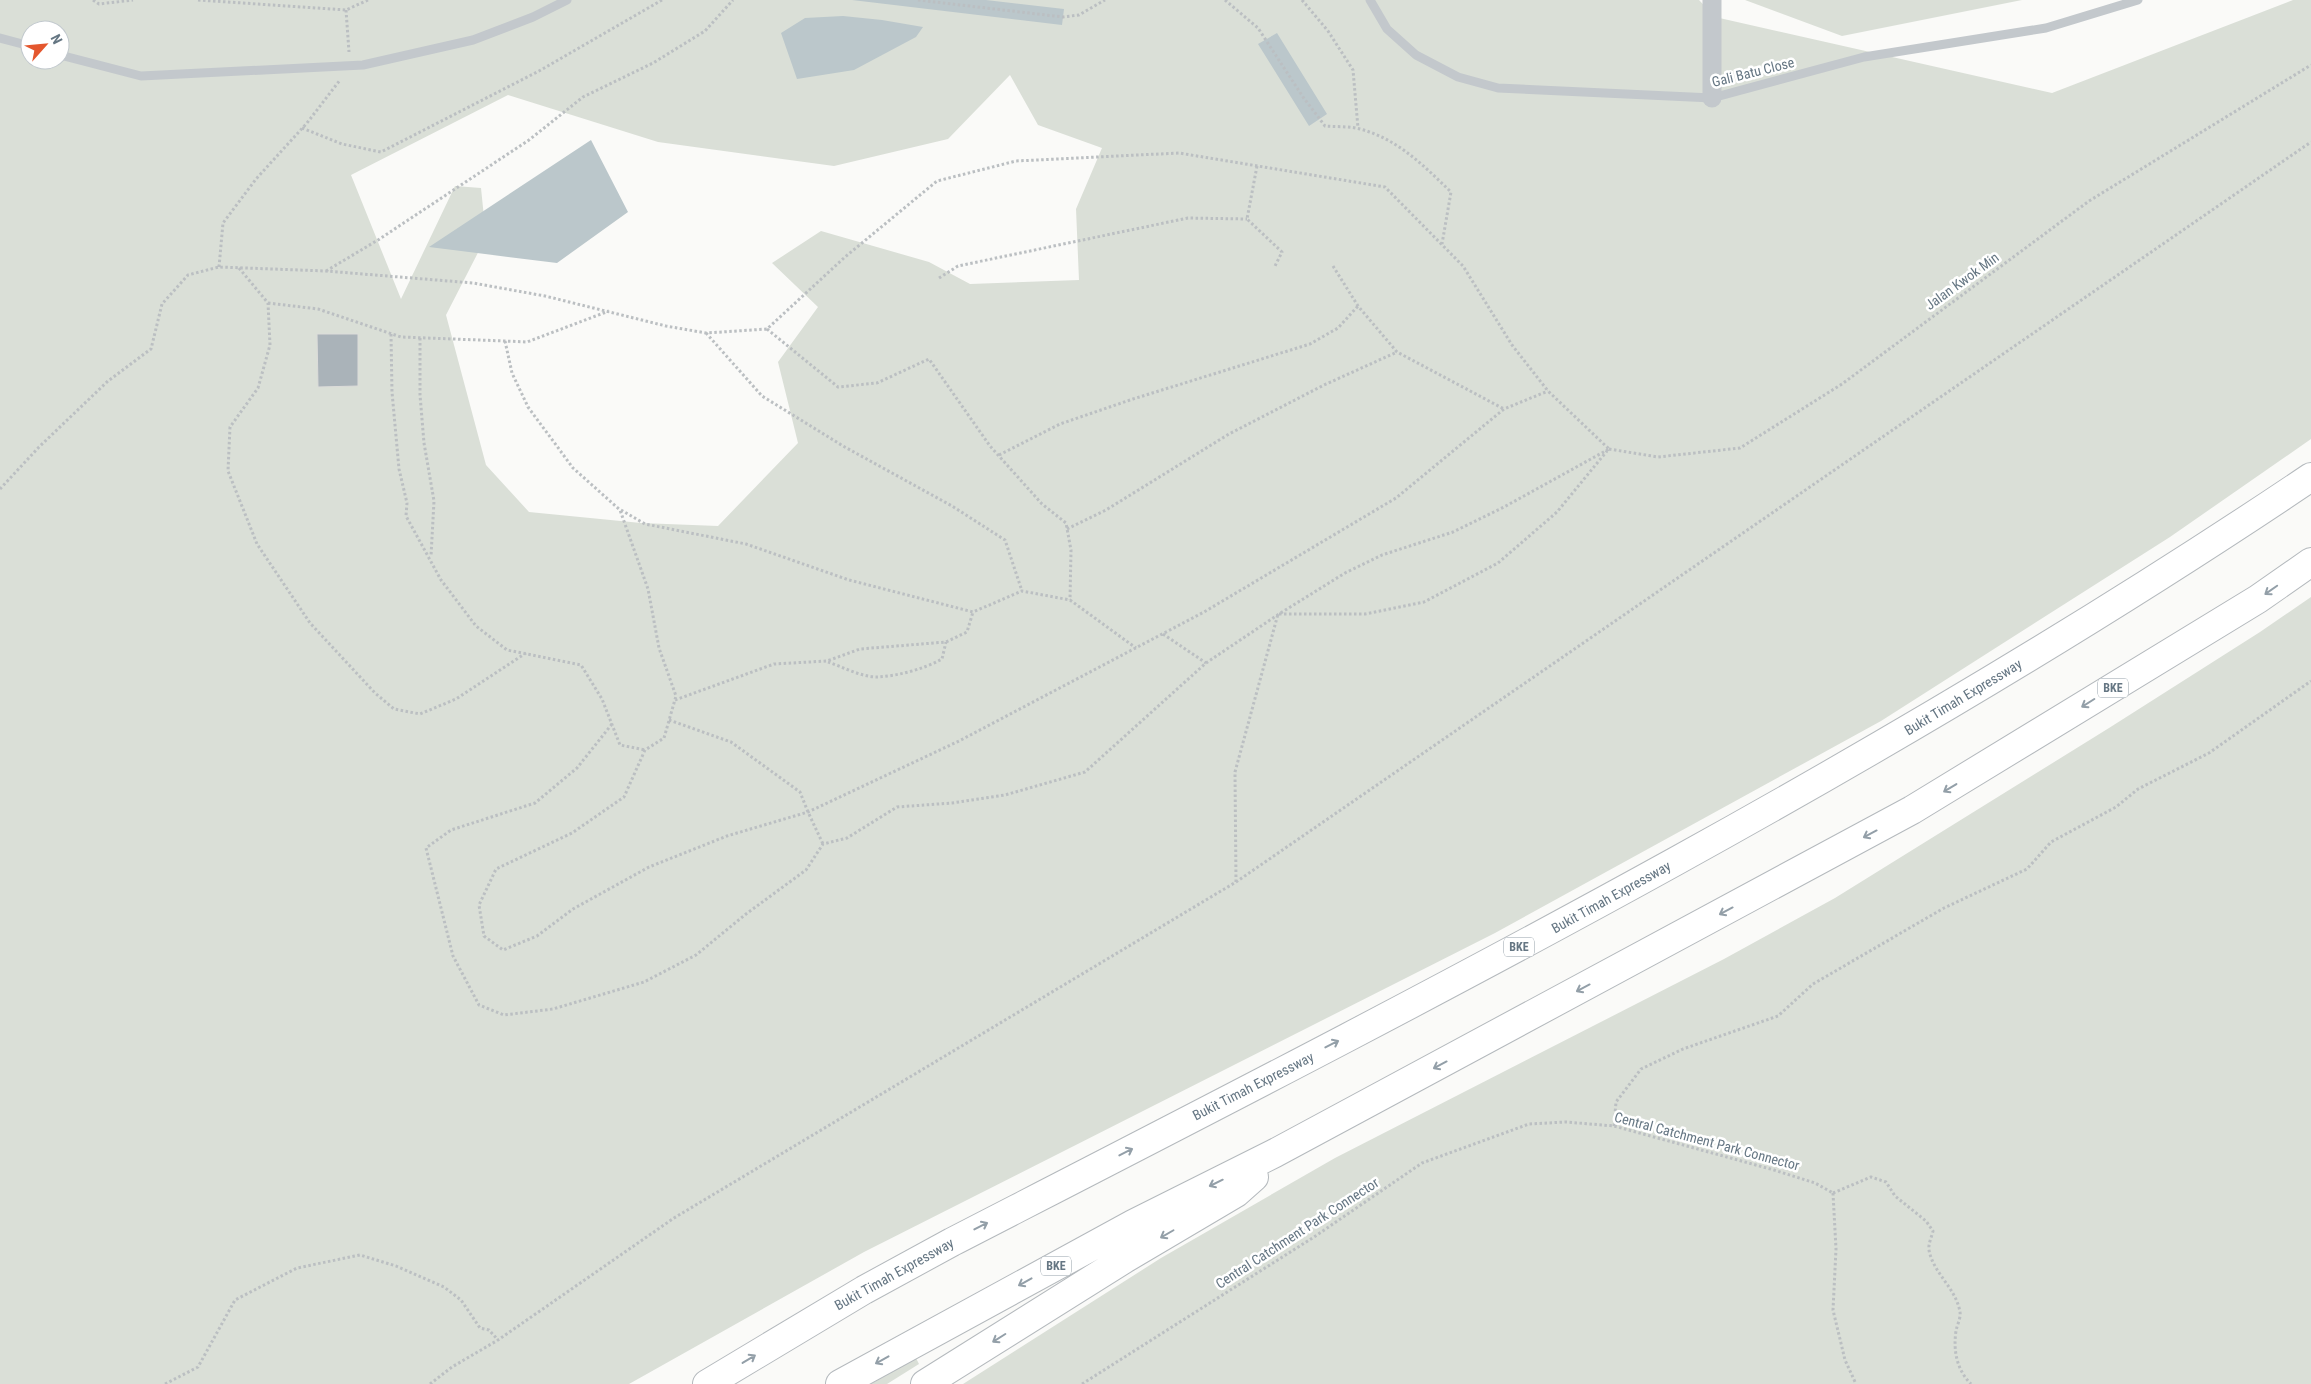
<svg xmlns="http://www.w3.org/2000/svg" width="2311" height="1384" font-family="'Roboto Condensed',sans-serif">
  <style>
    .green { fill: #dadfd7; fill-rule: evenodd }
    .water { fill: #bbc7cb }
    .building { fill: #aab3b9; stroke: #dcdcda }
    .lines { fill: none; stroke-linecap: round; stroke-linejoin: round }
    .motorway-casing { stroke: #b4b9bd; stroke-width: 30 }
    .path { stroke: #bbbfc2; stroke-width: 3; stroke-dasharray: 2.5 2.5; stroke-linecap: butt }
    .service { stroke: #c3c8cc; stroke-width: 9 }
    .minor { stroke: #c3c8cc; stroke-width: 19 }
    .motorway { stroke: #fff; stroke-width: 28 }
    .oneway { stroke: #939fa8 }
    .labels { text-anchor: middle; stroke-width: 5; stroke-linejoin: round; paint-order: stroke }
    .shield { fill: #fff; stroke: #939fa8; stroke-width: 1 }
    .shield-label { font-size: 12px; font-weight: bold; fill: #657683 }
    .street-label { font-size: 14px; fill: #657683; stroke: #fff }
  </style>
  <rect width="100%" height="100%" fill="#fafaf8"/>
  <path class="green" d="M 0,0 L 1699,0 L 1715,17 L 2052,93 L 2293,0 L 2311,0 L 2311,439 L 2170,537 L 1881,721 L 1495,933 L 864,1252 L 629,1384 L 0,1384 ZM 30,30 L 60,30 L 60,60 L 30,60 ZM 1010,75 L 1038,125 L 1102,148 L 1076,209 L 1079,280 L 970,284 L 929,262 L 821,231 L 772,263 L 818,307 L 778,362 L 798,443 L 718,526 L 641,523 L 529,512 L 486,465 L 446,315 L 486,237 L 481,188 L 455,186 L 401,299 L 351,175 L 508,95 L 658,142 L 834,166 L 948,139 Z
    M 1745,0 L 2022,0 L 1842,36 Z
    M 2311,597 L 2311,1384 L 963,1384 L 1161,1258 L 1335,1158 L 1724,959 L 1835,898 L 2109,728 L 2260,632 Z
    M 916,1358 L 919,1364 L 887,1384 L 871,1384 Z"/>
  <path class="water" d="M 852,0 L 986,0 L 1064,9 L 1062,25 Z
    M 843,16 L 882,20 L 923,27 L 916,37 L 854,70 L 797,79 L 781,33 L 805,18 Z
    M 1277,33 L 1327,114 L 1309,126 L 1258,44 Z
    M 591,140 L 628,212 L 557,263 L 429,247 Z"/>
  <path class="building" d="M 317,334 L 358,334 L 358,386 L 318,387 Z"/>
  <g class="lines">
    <defs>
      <path id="motorway" d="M 707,1384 L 864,1290 L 952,1242 C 1414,1004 1879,768 2311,477
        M 840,1384 L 1133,1224 L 1275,1153 L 1912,810 L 2258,599 L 2311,562
        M 925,1384 L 1126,1258 L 1236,1193 L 1254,1177"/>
    </defs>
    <use href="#motorway" class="motorway-casing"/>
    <path class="path" d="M 93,0 L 99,4 L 133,0
      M 198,0 L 346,10 L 368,0
      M 918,0 L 1063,17 L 1079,15 L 1105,0
      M 1225,0 L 1258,28 L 1303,97 L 1325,126 C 1336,127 1349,126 1360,129 C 1398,139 1424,166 1451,192 L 1442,244
      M 1302,0 L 1328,31 L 1353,70 L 1358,128
      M 346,10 L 349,52
      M 302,128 L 342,144 L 381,152 L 539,71 L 662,0
      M 1257,166 L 1247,219 L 1282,252 L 1274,268
      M 1333,266 L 1358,306 L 1397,352 L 1504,409
      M 219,267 L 223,223 L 256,179 L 307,123 L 340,80
      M 239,268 L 268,303 L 270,345 L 258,388 L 230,427 L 228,471 L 257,544 L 310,623 L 375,693 L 394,709 L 420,714 L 456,699 L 526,653
      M 326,271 L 378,240 L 529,140 L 583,97 L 653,63 L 705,31 L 733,0
      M 939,278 L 958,266 L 1188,218 L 1247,219
      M 268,303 L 318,309 L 401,337 L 505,341 L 527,342 L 609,311
      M 767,329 L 838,387 L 877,383 L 929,359 L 990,446 L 1042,504 L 1066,523 L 1071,550 L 1070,600
      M 706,333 L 762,396 L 843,446 L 952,506 L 1005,540 L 1022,591
      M 391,334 L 392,392 L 399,469 L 407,503 L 406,516 L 441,580 L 476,626 L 507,650 L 581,665 L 602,699 L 620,745 L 645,750
      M 420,338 L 420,395 L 424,443 L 434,501 L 431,556
      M 505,341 L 512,373 L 528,407 L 573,468 L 620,510 L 648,589 L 659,648 L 676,696 L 664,738 L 645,750 L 624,797 L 572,833 L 496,869 L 479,905 L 484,936 L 503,950 L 537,936 L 573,909 L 649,867 L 727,836 L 808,812 L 959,741 L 1204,612 L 1396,498 L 1504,409 L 1548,391
      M 1609,449 L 1658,457 L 1740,448 L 1842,384 L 2089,201 L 2311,65
      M 999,455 L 1060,424 L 1133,399 L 1310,344 L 1338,328 L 1358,306
      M 0,489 L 39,447 L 108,381 L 151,349 L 162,304 L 188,275 L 219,267 L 326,271 L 473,283 L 545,296 L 666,326 L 706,333 L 767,329 L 845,257 L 937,181 L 1016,161 L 1179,153 L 1385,187 L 1463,266 L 1512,345 L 1548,391 L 1609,449
      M 621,510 L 645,524 L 746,544 L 849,580 L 973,612 L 1022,591 L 1070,600 L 1136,648
      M 1067,529 L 1106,510 L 1229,434 L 1324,385 L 1397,352
      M 1279,614 L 1365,614 L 1424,602 L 1498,563 L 1557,512 L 1607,451
      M 1163,634 L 1206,663
      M 828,662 C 843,667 861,677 877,677 C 898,676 924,669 942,659 L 946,642
      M 675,700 L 774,664 L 827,661 L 860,649 L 946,642 L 967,632 L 973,612
      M 669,720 L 731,742 L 800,792 L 808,812 L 823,844
      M 612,724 L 577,768 L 535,803 L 451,830 L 426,848 L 453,956 L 479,1005 L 504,1015 L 553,1009 L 644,982 L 696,955 L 746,914 L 806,870 L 823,844 L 847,838 L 897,807 L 952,803 L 1005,795 L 1085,772 L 1206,663 L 1279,614 L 1345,573 L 1382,555 L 1453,532 L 1504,507 L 1609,449
      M 1236,882 L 1235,772 L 1278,614
      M 1614,1126 L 1616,1102 L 1641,1069 L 1683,1049 L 1778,1016 L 1813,984 L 1944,908 L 2027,869 L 2051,842 L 2116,807 L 2138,789 L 2209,753 L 2311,681
      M 1833,1193 L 1871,1177 L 1886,1182 L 1895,1196 L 1926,1221 L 1933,1231 C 1932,1236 1928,1244 1929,1250 C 1933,1273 1956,1288 1960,1312 C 1961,1318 1957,1325 1956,1331 C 1953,1351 1957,1370 1971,1384
      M 1833,1193 L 1836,1249 L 1833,1310 L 1845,1360 L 1856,1384
      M 165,1384 L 198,1367 L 235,1300 L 297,1268 L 360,1255 L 396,1266 L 444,1287 L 461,1300 L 480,1328 L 489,1330 L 498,1340
      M 430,1384 L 452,1367 L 498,1340 L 674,1218 L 1236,882 L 2311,142
      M 1082,1384 L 1314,1237 L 1422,1163 L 1529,1124 L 1566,1122 L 1614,1126 L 1774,1170 L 1815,1183 L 1833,1193"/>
    <path class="service" d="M 1370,0 L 1387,29 L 1416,55 L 1458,77 L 1498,88 L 1712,98 L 1864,57 L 2046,28 L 2138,0
      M 0,38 L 30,46
      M 60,55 L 141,76 L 363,65 L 473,40 L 533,17 L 567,0"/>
    <path class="minor" d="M 1712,98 L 1712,0"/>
    <use href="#motorway" class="motorway"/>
  </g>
  <defs><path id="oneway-shaft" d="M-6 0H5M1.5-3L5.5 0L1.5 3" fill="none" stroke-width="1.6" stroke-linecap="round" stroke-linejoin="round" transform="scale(1.25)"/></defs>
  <g class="oneway">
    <use href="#oneway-shaft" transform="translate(2271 590) rotate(145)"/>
    <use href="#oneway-shaft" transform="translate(2088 703) rotate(148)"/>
    <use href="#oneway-shaft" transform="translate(1950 788) rotate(149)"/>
    <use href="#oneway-shaft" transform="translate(1870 834) rotate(152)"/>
    <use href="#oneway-shaft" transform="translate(1726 911) rotate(152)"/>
    <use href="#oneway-shaft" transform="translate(1583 988) rotate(152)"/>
    <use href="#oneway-shaft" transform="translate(1332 1044) rotate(-27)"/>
    <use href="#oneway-shaft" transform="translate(1440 1065) rotate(152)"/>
    <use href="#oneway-shaft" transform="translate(1126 1152) rotate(-27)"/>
    <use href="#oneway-shaft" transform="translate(1216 1183) rotate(154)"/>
    <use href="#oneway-shaft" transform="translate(981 1226) rotate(-27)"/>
    <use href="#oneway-shaft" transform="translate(1167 1234) rotate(150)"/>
    <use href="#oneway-shaft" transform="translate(1025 1282) rotate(151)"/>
    <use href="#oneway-shaft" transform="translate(999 1338) rotate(148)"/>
    <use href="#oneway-shaft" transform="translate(749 1359) rotate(-31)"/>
    <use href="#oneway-shaft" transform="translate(882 1360) rotate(151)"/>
  </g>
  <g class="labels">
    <g class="shield">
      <rect x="2098" y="678.5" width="30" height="19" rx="4"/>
      <rect x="1504" y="937.5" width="30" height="19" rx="4"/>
      <rect x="1041" y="1256.5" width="30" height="19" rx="4"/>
    </g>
    <g class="shield-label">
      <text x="2113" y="692">BKE</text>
      <text x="1519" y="951">BKE</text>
      <text x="1056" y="1270">BKE</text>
    </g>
    <g class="street-label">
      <text transform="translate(1753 72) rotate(-14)" y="5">Gali Batu Close</text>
      <text transform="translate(1962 281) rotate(-36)" y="5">Jalan Kwok Min</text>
      <text transform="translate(1963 697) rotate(-31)" y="5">Bukit Timah Expressway</text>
      <text transform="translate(1611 897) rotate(-29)" y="5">Bukit Timah Expressway</text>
      <text transform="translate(1253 1086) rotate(-27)" y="5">Bukit Timah Expressway</text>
      <text transform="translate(1707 1141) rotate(15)" y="5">Central Catchment Park Connector</text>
      <text transform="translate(1297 1233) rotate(-33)" y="5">Central Catchment Park Connector</text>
      <text transform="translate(894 1274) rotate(-29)" y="5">Bukit Timah Expressway</text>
    </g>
  </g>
  <g transform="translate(45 45) rotate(63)"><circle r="24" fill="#ffffff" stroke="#c1c8cd"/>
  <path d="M0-4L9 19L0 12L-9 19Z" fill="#e4572e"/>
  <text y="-8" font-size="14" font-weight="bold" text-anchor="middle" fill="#657683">N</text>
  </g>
</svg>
